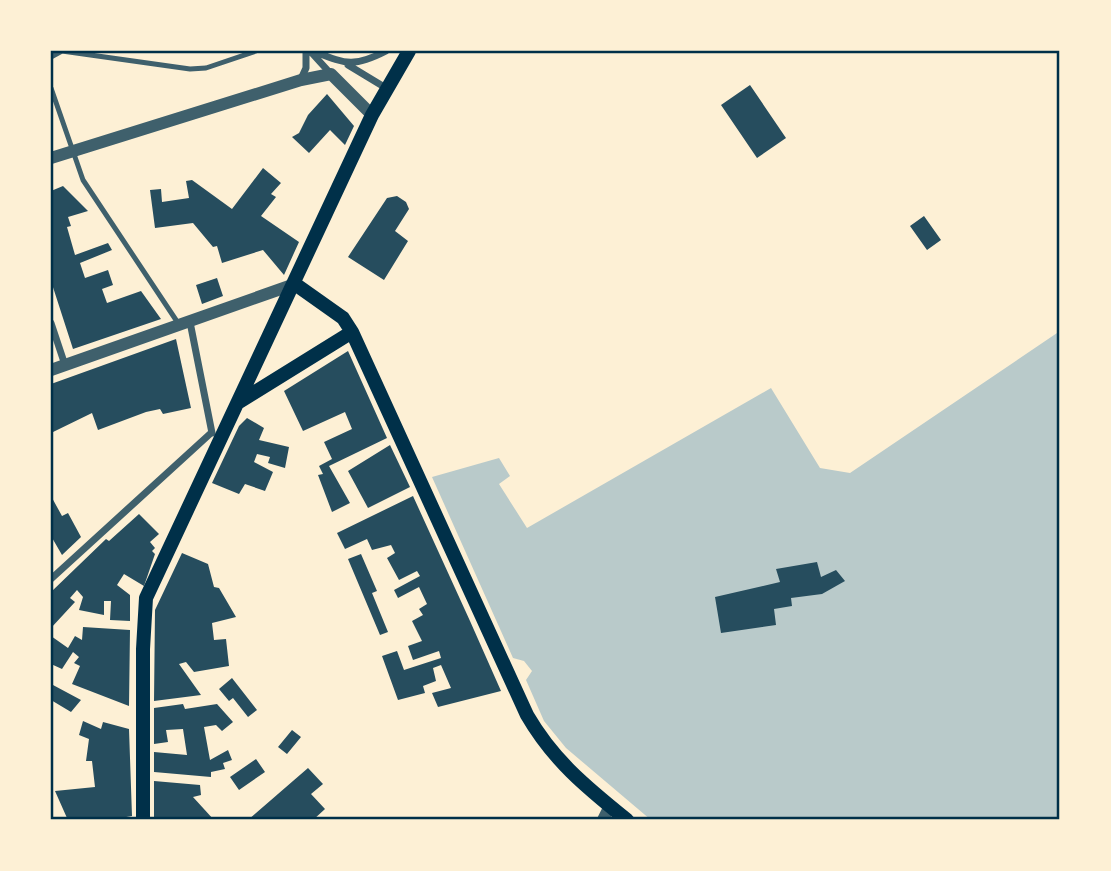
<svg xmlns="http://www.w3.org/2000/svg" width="1111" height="871" font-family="'Fira Sans Condensed',sans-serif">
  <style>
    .green { fill: #b9caca }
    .building { fill: #264d5e }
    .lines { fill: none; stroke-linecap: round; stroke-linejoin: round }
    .service { stroke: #3f606c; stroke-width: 5 }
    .minor { stroke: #3f606c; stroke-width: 7 }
    .tertiary { stroke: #3f606c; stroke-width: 12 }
    .secondary { stroke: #003049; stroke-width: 14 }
    .neatline { fill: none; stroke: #003049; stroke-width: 2.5 }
  </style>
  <rect width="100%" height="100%" fill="#fdf0d5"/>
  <path class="green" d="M 1060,331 L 1060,820 L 651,820 L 566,748 L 544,721 L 526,680 L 532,671 L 524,661 L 513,658 L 432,477 L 499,458 L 510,476 L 499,484 L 527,528 L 771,388 L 820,468 L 850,473 Z"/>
  <path class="building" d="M 750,85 L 786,138 L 757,158 L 721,105 Z
    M 327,94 L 354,126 L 345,145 L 330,130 L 309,153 L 292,137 L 299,133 L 308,115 Z
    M 263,168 L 281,183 L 271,194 L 276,197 L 261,216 L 299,242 L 284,275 L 263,250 L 222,263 L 217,246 L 213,247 L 193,223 L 155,228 L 150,190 L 161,189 L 162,202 L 189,198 L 186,181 L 192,180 L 232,209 Z
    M 63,186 L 88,211 L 68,217 L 71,226 L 67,227 L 75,255 L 108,243 L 112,250 L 80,263 L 85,278 L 108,270 L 113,285 L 102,289 L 107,303 L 141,291 L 161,319 L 73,349 L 51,281 L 51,191 Z
    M 397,196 L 406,202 L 409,209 L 395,231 L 408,241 L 384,280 L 348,257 L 387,198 Z
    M 924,216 L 941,240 L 927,250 L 910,226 Z
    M 217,278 L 223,296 L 202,304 L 196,285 Z
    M 176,339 L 191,408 L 163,414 L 160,409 L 146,412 L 98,430 L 92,413 L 51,433 L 51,384 Z
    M 348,351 L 387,438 L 329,466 L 350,503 L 332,512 L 318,475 L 323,474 L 319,466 L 332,459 L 324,442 L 352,429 L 345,412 L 303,431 L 284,391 Z
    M 247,418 L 264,428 L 259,440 L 289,447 L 285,468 L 268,463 L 270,457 L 257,454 L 254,462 L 273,472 L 265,491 L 245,484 L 239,494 L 212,483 L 239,426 Z
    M 390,445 L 410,487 L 368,508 L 348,471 Z
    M 51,496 L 62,516 L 68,513 L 81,537 L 62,555 L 51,536 Z
    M 413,496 L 470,621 L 501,691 L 438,707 L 432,693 L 451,688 L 441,665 L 433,668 L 436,681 L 423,686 L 425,693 L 398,700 L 382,656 L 397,651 L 404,670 L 441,658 L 439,651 L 413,660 L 408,646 L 422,641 L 412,621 L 423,615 L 419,609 L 427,604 L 419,587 L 398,598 L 394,590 L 420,576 L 417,571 L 399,580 L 387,558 L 395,553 L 391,545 L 372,550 L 367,539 L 345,549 L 337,533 Z
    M 139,514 L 159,534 L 150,542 L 155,548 L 152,551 L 155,554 L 144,586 L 124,574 L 117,585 L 130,595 L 130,621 L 110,620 L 111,601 L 104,601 L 104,615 L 79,610 L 83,597 L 77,590 L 70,598 L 75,602 L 51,628 L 51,592 L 106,539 L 109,541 Z
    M 182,553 L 208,564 L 214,587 L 219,588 L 236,617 L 212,623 L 214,640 L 226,639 L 229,666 L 194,672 L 186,662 L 179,664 L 201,695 L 154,701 L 155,610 Z
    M 361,554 L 377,591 L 372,593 L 388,632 L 380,635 L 348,559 Z
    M 817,562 L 821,577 L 836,570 L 845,581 L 822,594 L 791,598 L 792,606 L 774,609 L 776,625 L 721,633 L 715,597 L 780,582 L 776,569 Z
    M 83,627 L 130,630 L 129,706 L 72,684 L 80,666 L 74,663 L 79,657 L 73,652 L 62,669 L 51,664 L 51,636 L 68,648 L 75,636 L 82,640 Z
    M 232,678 L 257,710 L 248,717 L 233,698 L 229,701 L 219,689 Z
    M 53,685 L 81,700 L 71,712 L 51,700 Z
    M 183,704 L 185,709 L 217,704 L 233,722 L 222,731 L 216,725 L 204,727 L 210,760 L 228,750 L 232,760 L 223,763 L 225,769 L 211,772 L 211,777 L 154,772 L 154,752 L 187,755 L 183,729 L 166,730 L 168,742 L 154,744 L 154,708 Z
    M 83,721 L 101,729 L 103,722 L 129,729 L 132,816 L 109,820 L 62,820 L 67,818 L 55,791 L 95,787 L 92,761 L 86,761 L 89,739 L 79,735 Z
    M 292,730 L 301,737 L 287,754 L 278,747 Z
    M 256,759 L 265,772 L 239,790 L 230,777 Z
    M 308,768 L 323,784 L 311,794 L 325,809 L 313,820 L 248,820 Z
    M 154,781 L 200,785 L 201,795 L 193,797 L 214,820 L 194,820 L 191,817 L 187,820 L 154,820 Z"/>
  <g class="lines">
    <path class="service" d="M 51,57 L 62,51 L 190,69 L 206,68 L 256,51
      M 51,88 L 83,180 L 178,323"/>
    <path class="minor" d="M 310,51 L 331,74
      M 313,51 C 346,64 353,68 386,51
      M 348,65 L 386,88
      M 301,79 L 306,68 L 306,51
      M 190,322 L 212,433
      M 51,323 L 65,365
      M 51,579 L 211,433"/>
    <path class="tertiary" d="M 51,158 L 301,80 L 331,74 L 372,115
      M 51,370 L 295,284
      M 603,820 L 610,806"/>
    <path class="secondary" d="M 295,284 L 343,318 L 352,332 L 527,715 C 553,760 586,787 627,820
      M 239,402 L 352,332
      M 143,820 L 143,649 L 146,598 L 372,115 L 409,51"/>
  </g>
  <rect width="1111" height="871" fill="none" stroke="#fdf0d5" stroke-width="105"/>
  <rect x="52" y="52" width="1006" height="766" class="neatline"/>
</svg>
